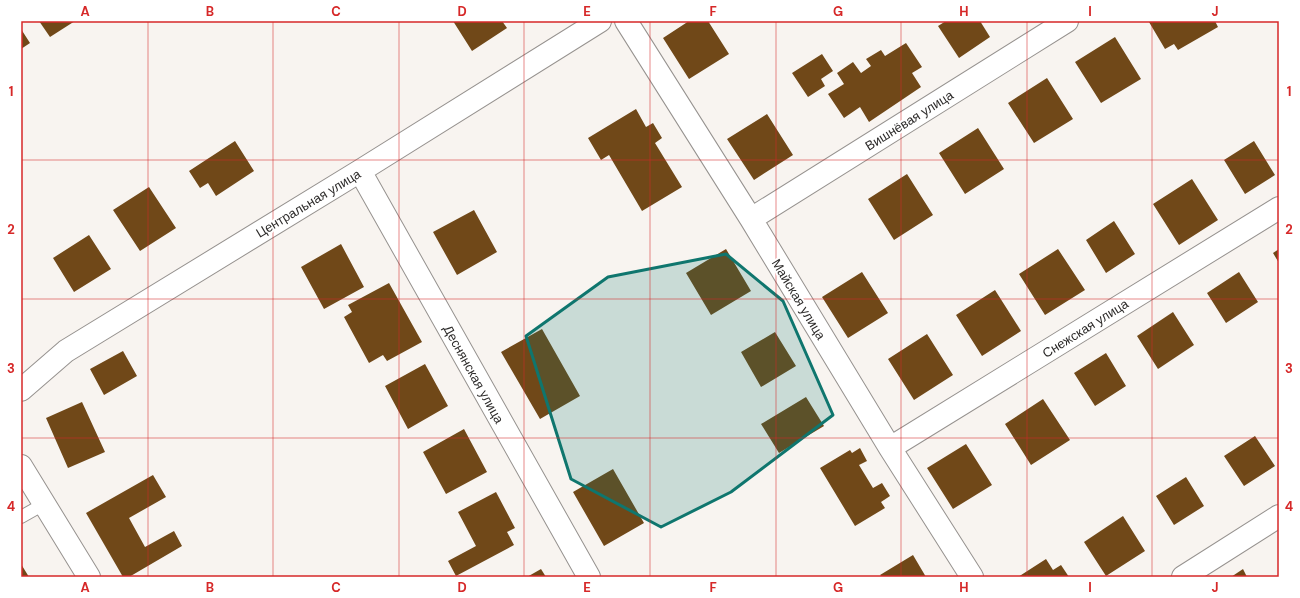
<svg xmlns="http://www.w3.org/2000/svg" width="1300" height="598" font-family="'DM Sans',sans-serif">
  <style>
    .building { fill: #704818 }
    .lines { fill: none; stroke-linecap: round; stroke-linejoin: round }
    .lane-casing { stroke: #96928f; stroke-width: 14 }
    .street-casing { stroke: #96928f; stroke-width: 24 }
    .lane { stroke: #fff; stroke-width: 12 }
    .street { stroke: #fff; stroke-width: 22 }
    .marked { fill: #0f766e; fill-opacity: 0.2; stroke: #0f766e; stroke-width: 3; stroke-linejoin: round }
    .grid { fill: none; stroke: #d62828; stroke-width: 1; stroke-opacity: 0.55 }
    .labels { text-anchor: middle; stroke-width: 4; stroke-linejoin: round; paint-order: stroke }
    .street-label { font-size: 13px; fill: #2d2b2a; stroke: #fff }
    .neatline { fill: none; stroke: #d62828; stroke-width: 1.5 }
    .grid-label { font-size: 13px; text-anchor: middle; font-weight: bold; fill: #d62828 }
  </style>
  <rect width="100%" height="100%" fill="#f8f4f0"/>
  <path class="building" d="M 39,21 L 75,21 L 50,37 Z
    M 453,21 L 502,21 L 507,28 L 472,51 Z
    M 689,21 L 708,21 L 729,54 L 689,79 L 663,38 Z
    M 946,21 L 980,21 L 990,37 L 959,58 L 938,26 Z
    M 1151,21 L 1215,21 L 1218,27 L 1178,50 L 1174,44 L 1165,49 L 1149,22 Z
    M 21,29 L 30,43 L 21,49 Z
    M 1115,37 L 1141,79 L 1101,103 L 1075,62 Z
    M 906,43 L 922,67 L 912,73 L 921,87 L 869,122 L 860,107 L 844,118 L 828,94 L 844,84 L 837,73 L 853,62 L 861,73 L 871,66 L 866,59 L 881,50 L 885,56 Z
    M 822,54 L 833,71 L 821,79 L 825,86 L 808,97 L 792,73 Z
    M 1047,78 L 1073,119 L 1034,143 L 1008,103 Z
    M 636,109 L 646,127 L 653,123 L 662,138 L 655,143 L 682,187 L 642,211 L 609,155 L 601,160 L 588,138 Z
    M 767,114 L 793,155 L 754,180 L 727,139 Z
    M 978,128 L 1004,169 L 965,194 L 939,153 Z
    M 235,141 L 254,171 L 216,196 L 208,183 L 200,188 L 189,171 Z
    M 1254,141 L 1275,175 L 1245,194 L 1224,160 Z
    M 907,174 L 933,215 L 894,240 L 868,199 Z
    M 1192,179 L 1218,220 L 1179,245 L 1153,204 Z
    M 149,187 L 176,228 L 140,251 L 113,210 Z
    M 474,210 L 497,252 L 457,275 L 433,232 Z
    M 1114,221 L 1135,254 L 1106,273 L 1086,240 Z
    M 89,235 L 111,269 L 74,292 L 53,258 Z
    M 341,244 L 364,287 L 324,309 L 301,267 Z
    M 726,249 L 751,291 L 711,315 L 686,273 Z
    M 1058,249 L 1085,290 L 1045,315 L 1019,274 Z
    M 1279,249 L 1279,263 L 1273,253 Z
    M 862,272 L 888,313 L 848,338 L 822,297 Z
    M 1239,272 L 1258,302 L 1226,323 L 1207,293 Z
    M 389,283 L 422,342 L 387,361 L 383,355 L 369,363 L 344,317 L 352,312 L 348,305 Z
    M 995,290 L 1021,331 L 982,356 L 956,315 Z
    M 1173,312 L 1194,345 L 1158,369 L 1137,336 Z
    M 542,329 L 580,396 L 540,419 L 501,352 Z
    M 775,332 L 796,366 L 761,387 L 741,352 Z
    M 927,334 L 953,375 L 914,400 L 888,359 Z
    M 123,351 L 137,376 L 104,395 L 90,369 Z
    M 1106,353 L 1126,386 L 1095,406 L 1074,373 Z
    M 425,364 L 448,406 L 408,429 L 385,386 Z
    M 806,397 L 824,426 L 779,453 L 761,424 Z
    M 1043,399 L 1070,440 L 1031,465 L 1005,424 Z
    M 82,402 L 105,452 L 68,468 L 46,418 Z
    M 464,429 L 487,472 L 446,494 L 423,452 Z
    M 1255,436 L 1275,466 L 1244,486 L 1224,456 Z
    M 966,444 L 992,485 L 953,509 L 927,468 Z
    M 860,448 L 867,461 L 859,465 L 873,488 L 882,483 L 890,496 L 881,502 L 885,508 L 855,526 L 820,468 L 850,450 L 852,453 Z
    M 613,469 L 644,523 L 604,546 L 573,492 Z
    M 153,475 L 166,497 L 129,518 L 145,547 L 174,531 L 182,546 L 129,577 L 123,577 L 86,513 Z
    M 1186,477 L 1204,506 L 1174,525 L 1156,496 Z
    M 496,492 L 515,528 L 507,532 L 514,545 L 456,576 L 448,561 L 476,546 L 458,512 Z
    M 1123,516 L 1145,551 L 1106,576 L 1084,542 Z
    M 913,555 L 926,577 L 882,577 L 880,575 Z
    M 1046,559 L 1053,570 L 1061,565 L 1069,577 L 1018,577 Z
    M 21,564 L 29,577 L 21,577 Z
    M 541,569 L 546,577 L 527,577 Z
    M 1243,569 L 1247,577 L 1231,577 Z"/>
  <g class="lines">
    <defs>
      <path id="lane" d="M 21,517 L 44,504"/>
      <path id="street" d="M 626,21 L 751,219 L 890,448 L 972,577
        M 360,171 L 589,577
        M 751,219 L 1067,21
        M 21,390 L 66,351 L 360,171 L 600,21
        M 890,448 L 1279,208
        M 21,466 L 89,577
        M 1183,577 L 1279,516"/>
    </defs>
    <use href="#lane" class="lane-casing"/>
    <use href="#street" class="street-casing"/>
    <use href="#lane" class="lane"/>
    <use href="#street" class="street"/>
  </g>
  <path class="marked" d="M 726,254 L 783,301 L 833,415 L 731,492 L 661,527 L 571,479 L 526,336 L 608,277 Z"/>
  <path class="grid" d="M 148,21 L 148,577M 273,21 L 273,577M 399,21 L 399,577M 524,21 L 524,577M 650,21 L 650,577M 776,21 L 776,577M 901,21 L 901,577M 1027,21 L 1027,577M 1152,21 L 1152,577M 21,160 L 1279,160M 21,299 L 1279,299M 21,438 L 1279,438"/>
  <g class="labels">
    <g class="street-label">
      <text transform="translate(909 120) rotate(-32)" y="5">Вишнёвая улица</text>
      <text transform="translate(308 203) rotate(-31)" y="5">Центральная улица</text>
      <text transform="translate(799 299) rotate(59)" y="5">Майская улица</text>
      <text transform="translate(1085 328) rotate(-32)" y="5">Снежская улица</text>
      <text transform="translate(474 374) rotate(61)" y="5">Деснянская улица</text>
    </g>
  </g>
  <rect width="1300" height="598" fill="none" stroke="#ffffff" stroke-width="44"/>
  <rect x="22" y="22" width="1256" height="554" class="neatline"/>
  <g class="grid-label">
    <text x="85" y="16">A</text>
    <text x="210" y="16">B</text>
    <text x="336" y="16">C</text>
    <text x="462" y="16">D</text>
    <text x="587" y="16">E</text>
    <text x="713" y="16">F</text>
    <text x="838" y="16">G</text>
    <text x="964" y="16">H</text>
    <text x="1090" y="16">I</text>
    <text x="1215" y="16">J</text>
    <text x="11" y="96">1</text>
    <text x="1289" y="96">1</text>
    <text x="11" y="234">2</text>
    <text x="1289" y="234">2</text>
    <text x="11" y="373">3</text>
    <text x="1289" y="373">3</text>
    <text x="11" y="511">4</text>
    <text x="1289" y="511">4</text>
    <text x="85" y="592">A</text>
    <text x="210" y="592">B</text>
    <text x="336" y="592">C</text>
    <text x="462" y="592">D</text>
    <text x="587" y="592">E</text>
    <text x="713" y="592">F</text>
    <text x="838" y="592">G</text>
    <text x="964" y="592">H</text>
    <text x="1090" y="592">I</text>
    <text x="1215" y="592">J</text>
  </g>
</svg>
